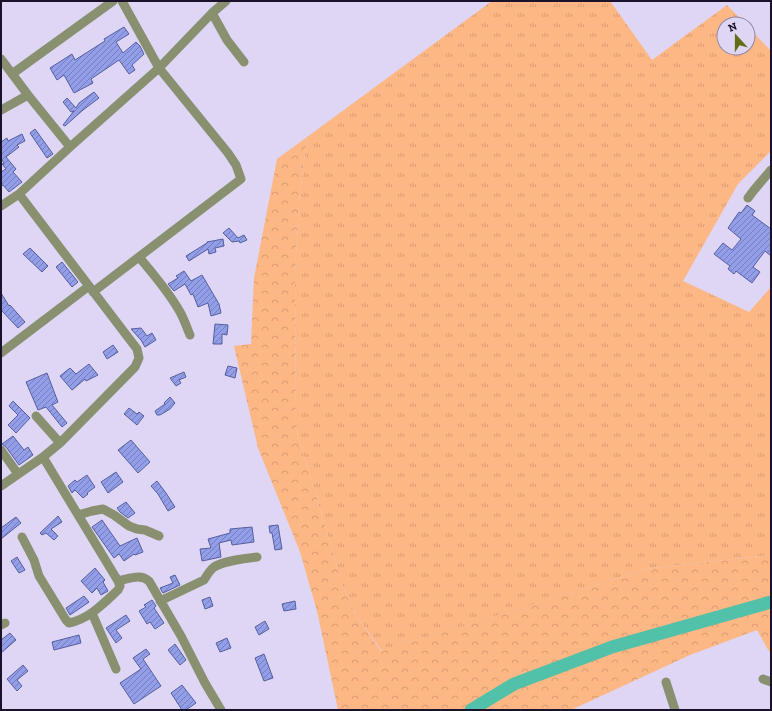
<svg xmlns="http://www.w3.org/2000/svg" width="772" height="711" font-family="'Zilla Slab',serif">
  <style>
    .grass { fill: url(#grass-tufts) }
    .forest { fill: url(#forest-crowns) }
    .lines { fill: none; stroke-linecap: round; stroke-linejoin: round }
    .river { stroke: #51c1a9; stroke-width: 13 }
    .building { fill: url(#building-hatch); stroke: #565e9f }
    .minor { stroke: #899070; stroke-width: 9 }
  </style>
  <defs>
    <pattern id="grass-tufts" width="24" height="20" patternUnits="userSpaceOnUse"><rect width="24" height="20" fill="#fdb784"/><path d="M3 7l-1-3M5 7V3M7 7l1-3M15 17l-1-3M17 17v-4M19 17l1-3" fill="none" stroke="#d89c72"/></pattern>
    <pattern id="forest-crowns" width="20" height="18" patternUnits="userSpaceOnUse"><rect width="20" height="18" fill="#fdb784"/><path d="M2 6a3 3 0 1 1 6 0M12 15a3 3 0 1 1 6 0" fill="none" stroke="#d89c72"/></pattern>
    <pattern id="building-hatch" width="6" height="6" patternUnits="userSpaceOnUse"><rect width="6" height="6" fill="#929ee8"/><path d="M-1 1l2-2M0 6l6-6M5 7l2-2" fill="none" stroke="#767fbc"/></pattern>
  </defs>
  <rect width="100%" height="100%" fill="#ded6f4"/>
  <path class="grass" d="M 492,1 L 610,1 L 652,60 L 727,5 L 745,24 L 724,24 L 724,48 L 748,48 L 748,27 L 771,51 L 771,151 L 738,184 L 683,281 L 749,312 L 771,287 L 771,555 L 652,568 L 382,651 L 357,617 L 345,592 L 296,429 L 295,275 L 299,203 L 307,137 Z"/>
  <path class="forest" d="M 307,137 L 299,203 L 295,275 L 296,429 L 345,592 L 357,617 L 381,651 L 652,568 L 771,555 L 771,655 L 757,630 L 690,655 L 571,710 L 338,710 L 317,611 L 300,552 L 258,448 L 234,346 L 251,344 L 254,278 L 277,159 Z"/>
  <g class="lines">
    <path class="river" d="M 471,710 L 514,684 L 612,647 L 771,602"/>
  </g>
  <path class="building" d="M 124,27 L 129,34 L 116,42 L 123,53 L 136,42 L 140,46 L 144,54 L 132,65 L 135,70 L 129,74 L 119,60 L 91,79 L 93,83 L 74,93 L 64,75 L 57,80 L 50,68 L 72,54 L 75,60 L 105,41 L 104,39 Z
    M 94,92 L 99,98 L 83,110 L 65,126 L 63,125 L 74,111 L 71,112 L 63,102 L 67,98 L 76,108 L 79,103 Z
    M 35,129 L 53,154 L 47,158 L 30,133 Z
    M 22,134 L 25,141 L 17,145 L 19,147 L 6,157 L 16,169 L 13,172 L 22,182 L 9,192 L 3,185 L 1,186 L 1,172 L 6,169 L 2,164 L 4,163 L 2,160 L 1,161 L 1,142 L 7,138 L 8,141 Z
    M 747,205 L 755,211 L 752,215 L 771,229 L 771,256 L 765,251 L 753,267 L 760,272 L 752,283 L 736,271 L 734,274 L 728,269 L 730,266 L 714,254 L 723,243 L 732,250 L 741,239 L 728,228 L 739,212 L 741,213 Z
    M 229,228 L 238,238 L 244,235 L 247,240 L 240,243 L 239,241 L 232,242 L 223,233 Z
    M 223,239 L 224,246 L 215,248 L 216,252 L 209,254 L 208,249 L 189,261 L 186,256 L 207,243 L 207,242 Z
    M 30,248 L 48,266 L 42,272 L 23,254 Z
    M 62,262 L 78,282 L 72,287 L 56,267 Z
    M 184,271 L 191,281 L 202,275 L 219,304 L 221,313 L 211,316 L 208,303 L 198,307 L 193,294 L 191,295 L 185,284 L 174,291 L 168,284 L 178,278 L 176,276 Z
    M 1,293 L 9,306 L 10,305 L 25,322 L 18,328 L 1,310 Z
    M 215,324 L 228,325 L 227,335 L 222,334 L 222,344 L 213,344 Z
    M 141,328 L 147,336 L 152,333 L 156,340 L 145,347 L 141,340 L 131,329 Z
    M 113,345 L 118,352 L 107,359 L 103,352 Z
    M 89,364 L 98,375 L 86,381 L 85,379 L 72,390 L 60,376 L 70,368 L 76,374 Z
    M 228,366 L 237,368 L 235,378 L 225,375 Z
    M 184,372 L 186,377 L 179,380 L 181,383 L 176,386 L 170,378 Z
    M 47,373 L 58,402 L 52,405 L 67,423 L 62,427 L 46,407 L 38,410 L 26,382 Z
    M 170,397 L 175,403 L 170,409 L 160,415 L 157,415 L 155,411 L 165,404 L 164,403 Z
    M 13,401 L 30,418 L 16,433 L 8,425 L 18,415 L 9,406 Z
    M 129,408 L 137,414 L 139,412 L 144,416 L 137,425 L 124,414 Z
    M 13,436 L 24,450 L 28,447 L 33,455 L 19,465 L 6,447 L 2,444 Z
    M 131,440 L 150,462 L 138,473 L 118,450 Z
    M 116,472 L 123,482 L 108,493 L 101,482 Z
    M 87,475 L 95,487 L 87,493 L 88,494 L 83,498 L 75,490 L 72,493 L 68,486 L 75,480 L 77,482 Z
    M 157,481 L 166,493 L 175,507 L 168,511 L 158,494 L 151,486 Z
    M 126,502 L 135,513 L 128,518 L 120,512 L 117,508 Z
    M 58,516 L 62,522 L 51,529 L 58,536 L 54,540 L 46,533 L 42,535 L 40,533 Z
    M 16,517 L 21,523 L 1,539 L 1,528 Z
    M 102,520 L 120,546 L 137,538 L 143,552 L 135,555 L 134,554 L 124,561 L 119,554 L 114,558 L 92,527 Z
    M 278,525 L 282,549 L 275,550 L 272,533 L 270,533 L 269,526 Z
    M 252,527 L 254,542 L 232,545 L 231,540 L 219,543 L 221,557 L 202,561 L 200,549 L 211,548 L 208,539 L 230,533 L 230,529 Z
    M 17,557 L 25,570 L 19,573 L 11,561 Z
    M 95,568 L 105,580 L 103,582 L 108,591 L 101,595 L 97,588 L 92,593 L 81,581 Z
    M 175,575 L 180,585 L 163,593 L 160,588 L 173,583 L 170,577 Z
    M 84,596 L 89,602 L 70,615 L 66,608 Z
    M 210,597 L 213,606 L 205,609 L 202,600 Z
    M 152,600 L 156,606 L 154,608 L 164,623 L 155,629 L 150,622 L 147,624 L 139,611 L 146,607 L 144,605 Z
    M 295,601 L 296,609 L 284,611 L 282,604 Z
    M 126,615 L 130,621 L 116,630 L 122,638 L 116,643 L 106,628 Z
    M 265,621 L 269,629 L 259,635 L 255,627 Z
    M 10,633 L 16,640 L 1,653 L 1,640 Z
    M 79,635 L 81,643 L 54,650 L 52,642 Z
    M 227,638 L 231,648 L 220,652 L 216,643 Z
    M 175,644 L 186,660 L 180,665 L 168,650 Z
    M 146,649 L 150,654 L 143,659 L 161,686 L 134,704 L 120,683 L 141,669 L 133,658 Z
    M 264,654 L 273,678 L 264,681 L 255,658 Z
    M 23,665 L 28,671 L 17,680 L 22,686 L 17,691 L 7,679 Z
    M 182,685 L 196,703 L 186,710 L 182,710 L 171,693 Z"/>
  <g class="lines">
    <path class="minor" d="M 212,13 L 227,40 L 244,62
      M 1,59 L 28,95 L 70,147 L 159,68 L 212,13 L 226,1
      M 12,74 L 113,1
      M 1,110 L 28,95
      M 748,198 L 754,190 L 771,170
      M 1,206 L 19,194 L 70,147
      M 139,257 C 154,275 169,292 180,312 C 184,319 187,328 190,335
      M 93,292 L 241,179 L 236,165 L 228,153 L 159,68 L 122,1
      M 1,353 L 89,286 L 19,194
      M 36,416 L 60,443
      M 1,450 L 18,474
      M 1,486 L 43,457 L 60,443 L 135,367 L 139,358 L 137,349 L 89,286
      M 78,515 L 92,511 L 103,509 L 114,515 L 129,526 L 137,529 L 145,530 L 159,536
      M 22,537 L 34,560 L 39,576 L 66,620 L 69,623 C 89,619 104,603 118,590 L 120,586 L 118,581 L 43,457
      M 118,581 C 129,579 140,573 149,581 L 181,636 L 205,683 L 221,710
      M 160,601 L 204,580 C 207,575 210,570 214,567 C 226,560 243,559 257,557
      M 92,613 L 116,669
      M 1,625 L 5,623
      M 763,679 L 771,682
      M 666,682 L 675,710"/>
  </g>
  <rect width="772" height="711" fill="none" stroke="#1a112b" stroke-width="4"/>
  <g transform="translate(736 36) rotate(339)"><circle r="19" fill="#ded6f4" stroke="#9087a4"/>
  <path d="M0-3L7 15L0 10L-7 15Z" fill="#626d15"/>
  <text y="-6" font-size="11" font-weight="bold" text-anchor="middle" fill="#1a112b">N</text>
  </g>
</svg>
